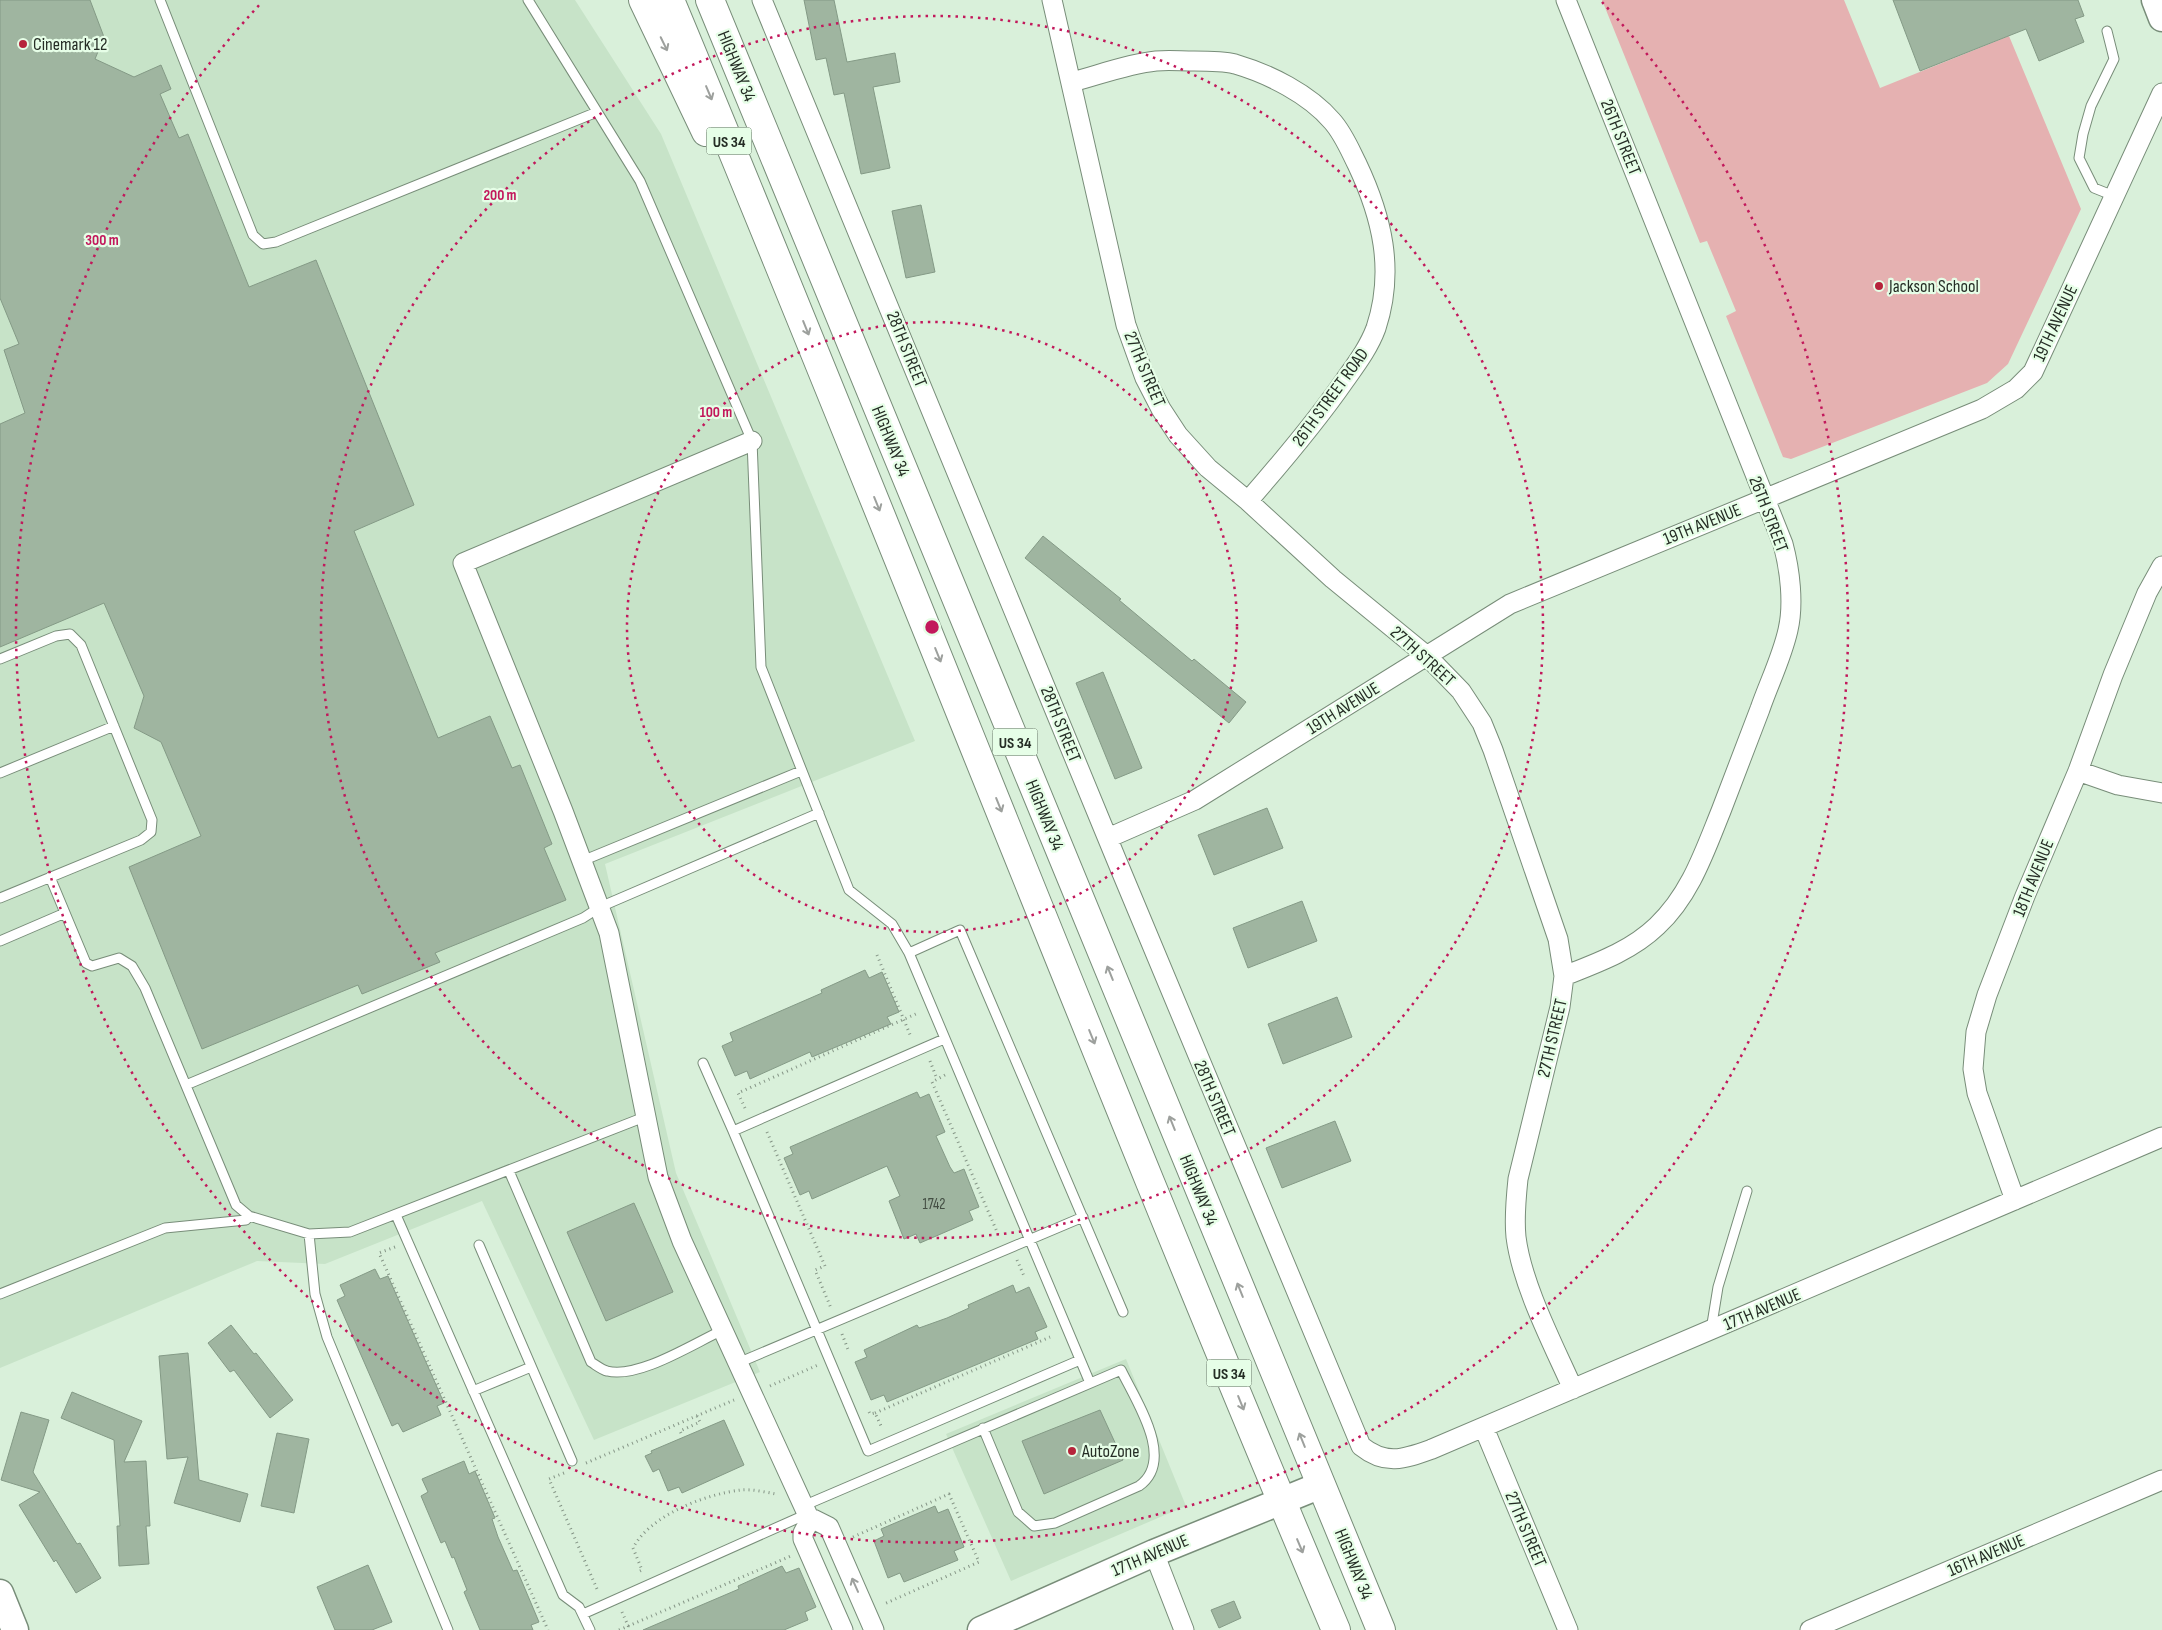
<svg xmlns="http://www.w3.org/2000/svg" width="2162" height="1630" font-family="'Sofia Sans Condensed',sans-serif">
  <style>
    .built { fill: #c7e3c8 }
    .green { fill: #e5b1b1 }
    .building { fill: #9fb5a0; stroke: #849a86 }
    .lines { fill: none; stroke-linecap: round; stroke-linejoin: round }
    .lane-casing { stroke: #788d79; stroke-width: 11 }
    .street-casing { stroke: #788d79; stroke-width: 21 }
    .secondary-casing { stroke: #788d79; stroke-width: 29 }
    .highway-casing { stroke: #788d79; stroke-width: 30 }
    .path { stroke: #859586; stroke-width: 3; stroke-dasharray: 1 4; stroke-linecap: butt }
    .lane { stroke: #fff; stroke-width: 9 }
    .street { stroke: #fff; stroke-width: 19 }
    .secondary { stroke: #fff; stroke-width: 26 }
    .highway { stroke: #fff; stroke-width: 28 }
    .oneway { stroke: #9da09d }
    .ring { fill: none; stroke: #c2185b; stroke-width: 2.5; stroke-dasharray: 2.5 5 }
    .poi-dot { fill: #b6243b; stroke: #e6fee7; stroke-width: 2 }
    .labels { text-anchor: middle; stroke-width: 4.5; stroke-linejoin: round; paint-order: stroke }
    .number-label { font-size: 15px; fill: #444f44 }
    .shield { fill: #e6fee7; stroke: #5f6c5f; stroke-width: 1 }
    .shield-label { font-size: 16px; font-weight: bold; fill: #252d25 }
    .poi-label { font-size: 18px; fill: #252d25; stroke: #e6fee7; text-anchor: start }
    .street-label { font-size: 18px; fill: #252d25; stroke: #e6fee7 }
    .centre { fill: #c2185b; stroke: #e6fee7; stroke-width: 2.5 }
    .ring-label { font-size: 15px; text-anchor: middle; font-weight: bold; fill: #c2185b; stroke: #e6fee7; stroke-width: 4.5; stroke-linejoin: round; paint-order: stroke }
  </style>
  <rect width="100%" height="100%" fill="#d9f0da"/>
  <path class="built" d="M 0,0 L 575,0 L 661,134 L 915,741 L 605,864 L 676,1173 L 760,1372 L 594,1440 L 482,1201 L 325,1264 L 257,1261 L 0,1368 Z
    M 1126,1359 L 1186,1506 L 1011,1581 L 946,1434 Z"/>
  <path class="green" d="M 1602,0 L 1844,0 L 1880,88 L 2009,36 L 2081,209 L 2008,364 L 1987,383 L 1791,459 L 1783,457 L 1726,316 L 1736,311 L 1707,241 L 1700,243 Z"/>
  <path class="building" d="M 0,0 L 90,0 L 104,37 L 95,59 L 134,77 L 161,65 L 171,89 L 160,94 L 179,138 L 188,134 L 249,287 L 316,260 L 414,505 L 354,531 L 438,738 L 490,716 L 512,768 L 520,765 L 552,844 L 544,848 L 566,900 L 435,953 L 440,962 L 362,994 L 358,985 L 202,1049 L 129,867 L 201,836 L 161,742 L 134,728 L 144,696 L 104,603 L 0,647 L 0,424 L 25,413 L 4,350 L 19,344 L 0,298 Z
    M 804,0 L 834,0 L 847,62 L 895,53 L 900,82 L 873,87 L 890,168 L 861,174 L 844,93 L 834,95 L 826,58 L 816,60 Z
    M 1893,0 L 2078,0 L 2084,16 L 2075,19 L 2084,42 L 2039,61 L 2026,29 L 1920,71 Z
    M 921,205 L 935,272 L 906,278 L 892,211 Z
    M 1043,536 L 1121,599 L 1119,600 L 1192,661 L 1194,659 L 1246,702 L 1229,723 L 1025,558 Z
    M 1103,672 L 1142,768 L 1115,779 L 1076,683 Z
    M 1267,808 L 1283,848 L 1214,875 L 1198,835 Z
    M 1302,901 L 1317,941 L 1248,968 L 1233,928 Z
    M 865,970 L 869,978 L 882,972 L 899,1012 L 887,1017 L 891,1024 L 812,1057 L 810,1052 L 750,1079 L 747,1071 L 735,1076 L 722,1046 L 733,1041 L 730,1033 L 822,993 L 821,990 Z
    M 1337,997 L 1352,1037 L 1283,1064 L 1268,1024 Z
    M 917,1092 L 920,1098 L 929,1094 L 945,1132 L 936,1136 L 950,1167 L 954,1173 L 964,1169 L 979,1207 L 969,1211 L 973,1220 L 920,1243 L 916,1234 L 904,1239 L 889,1201 L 900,1196 L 887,1166 L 812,1199 L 809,1191 L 800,1195 L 784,1158 L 793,1154 L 790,1147 Z
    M 1335,1121 L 1351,1161 L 1282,1188 L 1266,1148 Z
    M 634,1203 L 673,1292 L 606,1321 L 567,1232 Z
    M 375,1269 L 380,1279 L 388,1276 L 444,1403 L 437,1406 L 441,1415 L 403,1432 L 398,1423 L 392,1426 L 337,1300 L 345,1296 L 340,1285 Z
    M 1013,1285 L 1016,1293 L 1029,1287 L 1047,1327 L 1035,1332 L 1038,1339 L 887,1402 L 884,1395 L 871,1400 L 855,1362 L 867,1357 L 864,1350 L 917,1325 L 919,1328 L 947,1318 L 969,1308 L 968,1305 Z
    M 231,1325 L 254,1354 L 256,1353 L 293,1400 L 270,1418 L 234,1370 L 230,1372 L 208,1343 Z
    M 188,1353 L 199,1480 L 248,1494 L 240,1522 L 174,1503 L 188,1457 L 167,1459 L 159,1356 Z
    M 72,1392 L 142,1421 L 124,1462 L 146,1461 L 150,1526 L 146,1526 L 149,1564 L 119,1566 L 117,1526 L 120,1526 L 114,1440 L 61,1418 Z
    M 1100,1410 L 1123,1460 L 1044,1494 L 1022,1441 Z
    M 21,1412 L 49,1420 L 33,1472 L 77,1544 L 80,1543 L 101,1578 L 76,1593 L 56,1560 L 54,1562 L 19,1505 L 40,1492 L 1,1480 Z
    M 724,1420 L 744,1465 L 682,1493 L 679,1487 L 668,1491 L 659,1469 L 653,1472 L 645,1456 L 652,1453 L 651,1451 Z
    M 277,1433 L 309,1439 L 294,1513 L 261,1506 Z
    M 464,1461 L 469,1474 L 475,1471 L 495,1518 L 492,1519 L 498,1537 L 513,1571 L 517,1570 L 539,1622 L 531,1625 L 533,1630 L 480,1630 L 464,1592 L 467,1590 L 454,1557 L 452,1558 L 445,1541 L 441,1543 L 421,1496 L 428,1492 L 422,1479 Z
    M 935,1506 L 938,1513 L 948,1509 L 964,1547 L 954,1551 L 958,1560 L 904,1582 L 900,1573 L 888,1578 L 874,1541 L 884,1536 L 881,1529 Z
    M 368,1565 L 392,1622 L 372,1630 L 335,1630 L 317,1587 Z
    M 782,1566 L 786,1573 L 799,1568 L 816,1607 L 805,1612 L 808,1620 L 784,1630 L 643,1630 L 739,1589 L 738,1586 Z
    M 1234,1601 L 1241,1618 L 1219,1628 L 1211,1610 Z"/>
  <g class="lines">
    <defs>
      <path id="lane" d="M 160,0 L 253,235 L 263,244 L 276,242 L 597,112
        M 528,0 L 640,181 L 752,441 L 761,667 L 849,890 L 892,924 L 909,953 L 1090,1383
        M 2107,31 L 2114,59 L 2091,106 L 2083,134 L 2079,158 L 2094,188 L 2114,196
        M 0,659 L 56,636 L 70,634 L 81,645 L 152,820 L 151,832 L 141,840 L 0,898
        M 0,773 L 114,726
        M 582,861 L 801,771
        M 50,877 L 86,963 L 92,966 L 119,958 L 132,966 L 145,988 L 236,1205 L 249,1216 L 309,1234 L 350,1232 L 647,1116
        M 0,941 L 65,913
        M 909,953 L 960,930 L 1123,1312
        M 944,1039 L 733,1131 L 868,1451 L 1080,1360
        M 703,1063 L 733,1131
        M 186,1085 L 583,918 L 600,907 L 819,813
        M 509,1171 L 591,1362 C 596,1365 602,1370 607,1371 C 639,1379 694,1343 723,1330
        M 396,1215 L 563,1595 L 579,1607 L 590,1630
        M 309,1234 L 315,1294 L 327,1337 L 448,1630
        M 479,1245 L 572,1461
        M 0,1294 L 165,1228 L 246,1220 L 249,1216
        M 1711,1330 L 1718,1287 L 1747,1191
        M 738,1363 L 1083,1217
        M 473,1391 L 531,1367
        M 803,1506 C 909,1460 1015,1415 1121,1370 C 1136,1401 1176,1460 1139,1486 L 1055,1523 L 1034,1526 L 1018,1512 L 983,1428
        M 583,1614 L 807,1514"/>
      <path id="street" d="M 762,0 L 1119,866 L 1361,1446 C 1386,1466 1404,1459 1432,1449 L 2162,1137
        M 1052,0 L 1126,325 L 1145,378 L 1161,409 L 1178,435 L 1208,468 L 1248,501 L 1333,579 L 1427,656 L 1461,691 L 1482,723 L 1493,750 L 1558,939 L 1564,976 L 1560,1007 L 1518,1179 C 1516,1198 1514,1218 1516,1237 C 1522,1285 1553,1344 1573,1389
        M 1072,82 C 1099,75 1127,64 1156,61 C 1168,60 1181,61 1194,61 C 1207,61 1223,61 1235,64 C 1269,74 1309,94 1332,121 C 1343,133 1350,150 1357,164 C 1382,217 1395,270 1376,328 C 1369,347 1357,363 1345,380 C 1316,422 1282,462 1248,501
        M 752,441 L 463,563 L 563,811 L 609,933 L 658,1177 L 682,1241 L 810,1520
        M 2078,771 L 2118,785 L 2162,793
        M 1108,838 L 1195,800 L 1510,604 L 1982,409 L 2016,389 L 2033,372 L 2162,93
        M 1564,976 C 1597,963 1631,951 1657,926 C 1690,895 1704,853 1721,811 C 1734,777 1747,743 1760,709 C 1769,683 1782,657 1788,630 C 1794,604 1790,570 1783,544 L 1566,0
        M 2015,1200 L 1977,1093 L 1973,1069 L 1976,1032 L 1987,995 L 2025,896 L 2078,771 L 2113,675 L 2147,593 L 2162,566
        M 1484,1428 L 1568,1630
        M 810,1520 L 813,1519 L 829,1527 L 874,1630
        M 810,1520 L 803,1533 L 803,1539 L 843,1630
        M 1154,1553 L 1184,1630
        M 1810,1630 L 2162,1480"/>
      <path id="secondary" d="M 2155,0 L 2162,18
        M 0,1593 L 15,1630
        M 981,1630 L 1154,1553 L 1321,1485"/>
      <path id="highway" d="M 643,0 L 706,132
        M 670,0 C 896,542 1107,1090 1336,1630
        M 710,0 L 1381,1630"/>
    </defs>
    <use href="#lane" class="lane-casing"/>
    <use href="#street" class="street-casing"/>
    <use href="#secondary" class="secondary-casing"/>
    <use href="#highway" class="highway-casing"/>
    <path class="path" d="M 877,955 L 911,1037
      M 930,1061 L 937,1079
      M 945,1075 L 932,1082 L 998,1234
      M 745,1108 L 738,1093 L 918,1013
      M 767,1132 L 825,1266 L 815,1270 L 831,1308
      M 395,1247 L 379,1253 L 548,1630
      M 1017,1260 L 1024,1276
      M 842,1334 L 849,1352
      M 770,1386 L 818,1365
      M 869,1412 L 870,1414 L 875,1413 L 882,1428
      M 875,1413 L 1050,1337
      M 681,1433 L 680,1431 L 700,1422 L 697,1416
      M 586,1463 L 734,1400
      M 564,1473 L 549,1479 L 597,1589 L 600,1588
      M 853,1537 L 949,1494 L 979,1562 L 884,1604
      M 640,1571 L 642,1570 L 633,1548 C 650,1515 706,1494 741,1490 C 752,1489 765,1492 776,1494
      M 622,1612 L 630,1630
      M 619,1630 L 791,1556"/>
    <use href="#lane" class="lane"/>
    <use href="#street" class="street"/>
    <use href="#secondary" class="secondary"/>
    <use href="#highway" class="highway"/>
  </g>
  <defs><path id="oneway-shaft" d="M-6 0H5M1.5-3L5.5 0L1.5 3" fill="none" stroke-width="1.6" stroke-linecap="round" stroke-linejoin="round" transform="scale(1.25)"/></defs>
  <g class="oneway">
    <use href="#oneway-shaft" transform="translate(664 44) rotate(64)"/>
    <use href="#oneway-shaft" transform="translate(709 93) rotate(67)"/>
    <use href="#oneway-shaft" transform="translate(806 328) rotate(68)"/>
    <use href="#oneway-shaft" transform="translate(877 504) rotate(68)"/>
    <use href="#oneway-shaft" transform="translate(938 655) rotate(68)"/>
    <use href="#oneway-shaft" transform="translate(999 805) rotate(68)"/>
    <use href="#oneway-shaft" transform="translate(1110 973) rotate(-112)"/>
    <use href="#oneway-shaft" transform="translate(1092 1037) rotate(68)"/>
    <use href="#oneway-shaft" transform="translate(1172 1123) rotate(-112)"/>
    <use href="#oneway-shaft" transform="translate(1240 1290) rotate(-112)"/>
    <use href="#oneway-shaft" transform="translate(1241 1403) rotate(68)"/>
    <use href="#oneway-shaft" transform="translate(1302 1440) rotate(-112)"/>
    <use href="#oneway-shaft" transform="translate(1300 1546) rotate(67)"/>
    <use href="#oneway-shaft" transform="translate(855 1585) rotate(-114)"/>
  </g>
  <g class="ring">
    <circle cx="932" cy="627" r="305"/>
    <circle cx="932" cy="627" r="611"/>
    <path d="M1602 2A916 916 0 1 1 262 2"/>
  </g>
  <g class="poi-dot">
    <circle cx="23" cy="44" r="5"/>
    <circle cx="1879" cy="286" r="5"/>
    <circle cx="1072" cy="1451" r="5"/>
  </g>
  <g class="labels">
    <g class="number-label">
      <text x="934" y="1209">1742</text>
    </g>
    <g class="shield">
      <rect x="706.5" y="127.5" width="45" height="27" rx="4"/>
      <rect x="992.5" y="728.5" width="45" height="27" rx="4"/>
      <rect x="1206.5" y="1359.5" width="45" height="27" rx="4"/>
    </g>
    <g class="shield-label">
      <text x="729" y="147">US 34</text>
      <text x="1015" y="748">US 34</text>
      <text x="1229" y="1379">US 34</text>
    </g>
    <g class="poi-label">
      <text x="33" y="50">Cinemark 12</text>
      <text x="1889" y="292">Jackson School</text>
      <text x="1082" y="1457">AutoZone</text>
    </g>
    <g class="street-label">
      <text transform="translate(737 66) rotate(68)" y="6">HIGHWAY 34</text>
      <text transform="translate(1621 137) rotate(68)" y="6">26TH STREET</text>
      <text transform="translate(2055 323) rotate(-65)" y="6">19TH AVENUE</text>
      <text transform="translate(907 349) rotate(68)" y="6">28TH STREET</text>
      <text transform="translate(1145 369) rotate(67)" y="6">27TH STREET</text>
      <text transform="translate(1330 397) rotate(-54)" y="6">26TH STREET ROAD</text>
      <text transform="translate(891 441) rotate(68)" y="6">HIGHWAY 34</text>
      <text transform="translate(1769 514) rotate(69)" y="6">26TH STREET</text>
      <text transform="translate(1702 524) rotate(-22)" y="6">19TH AVENUE</text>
      <text transform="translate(1423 656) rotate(42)" y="6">27TH STREET</text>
      <text transform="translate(1343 708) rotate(-32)" y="6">19TH AVENUE</text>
      <text transform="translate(1061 724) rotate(68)" y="6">28TH STREET</text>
      <text transform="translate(1045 815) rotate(68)" y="6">HIGHWAY 34</text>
      <text transform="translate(2033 878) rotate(-68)" y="6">18TH AVENUE</text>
      <text transform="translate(1552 1038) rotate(-77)" y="6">27TH STREET</text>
      <text transform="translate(1215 1098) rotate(67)" y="6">28TH STREET</text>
      <text transform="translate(1199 1190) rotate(68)" y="6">HIGHWAY 34</text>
      <text transform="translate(1762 1309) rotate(-23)" y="6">17TH AVENUE</text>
      <text transform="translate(1526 1529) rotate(67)" y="6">27TH STREET</text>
      <text transform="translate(1150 1555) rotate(-23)" y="6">17TH AVENUE</text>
      <text transform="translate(1986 1555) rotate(-23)" y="6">16TH AVENUE</text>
      <text transform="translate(1354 1564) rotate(68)" y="6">HIGHWAY 34</text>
    </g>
  </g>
  <circle cx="932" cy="627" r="8" class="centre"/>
  <g class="ring-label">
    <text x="500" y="200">200 m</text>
    <text x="102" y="245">300 m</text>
    <text x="716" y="417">100 m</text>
  </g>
</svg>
